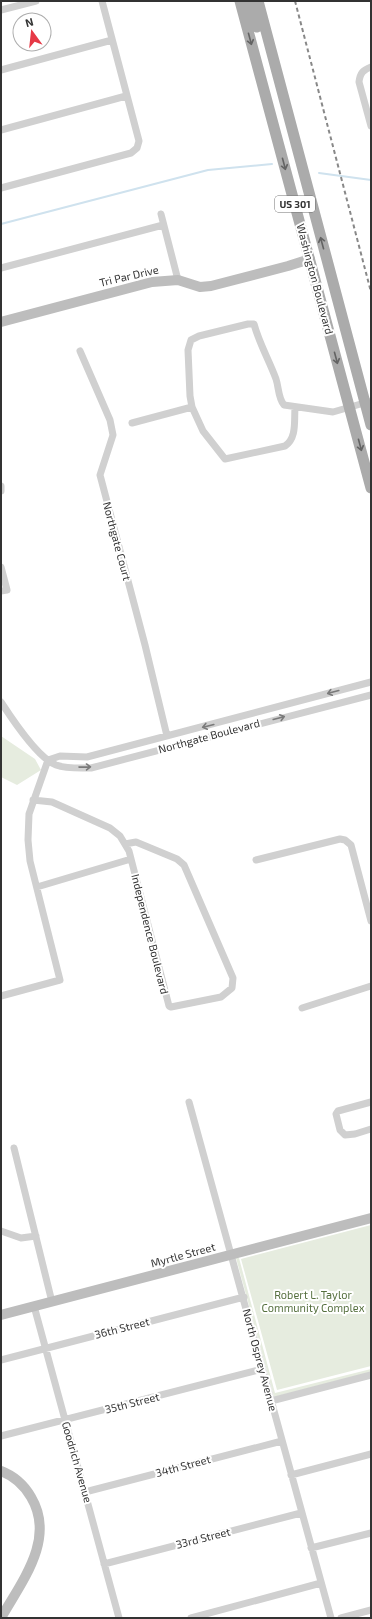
<svg xmlns="http://www.w3.org/2000/svg" width="372" height="1619" font-family="'Exo 2',sans-serif">
  <style>
    .green { fill: #e6ecdf }
    .lines { fill: none; stroke-linecap: round; stroke-linejoin: round }
    .stream { stroke: #cfe2ee; stroke-width: 2 }
    .street { stroke: #d0d0d0; stroke-width: 7 }
    .secondary { stroke: #bdbdbd; stroke-width: 10 }
    .primary { stroke: #ababab; stroke-width: 11 }
    .rail { stroke: #888; stroke-width: 2; stroke-dasharray: 4 3; stroke-linecap: butt }
    .oneway { stroke: #636363 }
    .oneway2 { stroke: #7a7a7a }
    .labels { text-anchor: middle; stroke-width: 4; stroke-linejoin: round; paint-order: stroke }
    .shield { fill: #fff; stroke: #707070; stroke-width: 1 }
    .shield-label { font-size: 10px; font-weight: bold; fill: #333 }
    .street-label { font-size: 11px; fill: #333; stroke: #fff }
    .park-label { font-size: 11px; fill: #56703f; stroke: #fff }
  </style>
  <rect width="100%" height="100%" fill="#fff"/>
  <path class="green" d="M 1,736 L 35,759 L 41,770 L 17,785 L 1,777 Z
    M 371,1225 L 371,1366 L 277,1390 L 241,1259 Z
    M 236,1258 L 239,1258 L 275,1393 L 371,1369 L 371,1372 L 274,1397 Z"/>
  <g class="lines">
    <path class="stream" d="M 319,173 L 371,180
      M 1,224 L 208,170 L 272,164"/>
    <path class="street" d="M 1,10 L 36,1
      M 371,67 C 363,70 360,73 359,82 L 371,126
      M 1,70 L 112,40
      M 1,130 L 126,96
      M 1,188 L 131,153 L 137,148 L 139,141 L 102,1
      M 161,214 L 178,280
      M 1,268 L 163,225
      M 80,351 L 110,420 L 113,435 L 100,475 L 145,645 L 167,736
      M 295,408 C 294,421 297,438 285,446 L 225,459 L 203,431 L 192,407 L 190,396 L 188,350 L 191,340 L 199,336 L 248,324 L 254,324 C 259,343 269,360 276,379 C 279,388 278,398 284,405 L 333,412 L 371,401
      M 132,423 L 192,407
      M 1,486 L 1,491
      M 1,567 L 7,590 L 1,591
      M 1,702 C 12,719 38,758 56,765 C 67,769 79,768 91,768 L 371,695
      M 48,760 L 60,756 L 87,757 L 371,682
      M 33,800 L 52,802 L 110,828 L 120,836 L 129,851 L 169,1006 L 171,1007 L 221,997 L 232,988 L 233,978 L 184,865 L 177,859 L 136,842 L 125,844
      M 256,860 L 340,839 L 345,840 L 351,845 L 371,921
      M 37,887 L 131,859
      M 1,996 L 60,980 L 30,861 L 28,840 L 29,814 L 48,760
      M 302,1008 L 371,986
      M 189,1102 L 331,1618
      M 371,1102 L 338,1111 L 336,1114 L 340,1130 L 345,1135 L 355,1134 L 371,1129
      M 14,1148 L 52,1302
      M 1,1231 L 21,1238 L 36,1236
      M 34,1306 L 119,1618
      M 1,1360 L 244,1297
      M 271,1401 L 371,1375
      M 1,1436 L 262,1369
      M 291,1475 L 371,1454
      M 85,1492 L 282,1441
      M 311,1548 L 371,1533
      M 104,1564 L 301,1513
      M 191,1618 L 321,1583
      M 341,1618 L 371,1610"/>
    <path class="secondary" d="M 1,322 L 152,282 L 178,280 L 200,287 L 211,286 L 288,266 L 310,259
      M 1,1315 L 371,1218
      M 1,1471 C 14,1476 24,1485 31,1497 C 56,1539 22,1581 1,1618"/>
    <path class="primary" d="M 240,1 L 371,488
      M 245,1 L 251,8 L 257,27
      M 258,1 L 371,425"/>
    <path class="rail" d="M 295,1 L 371,292"/>
  </g>
  <defs><path id="oneway-shaft" d="M-6 0H5M1.5-3L5.5 0L1.5 3" fill="none" stroke-width="1.6" stroke-linecap="round" stroke-linejoin="round"/></defs>
  <g class="oneway">
    <use href="#oneway-shaft" transform="translate(250 39) rotate(75)"/>
    <use href="#oneway-shaft" transform="translate(284 164) rotate(75)"/>
    <use href="#oneway-shaft" transform="translate(322 243) rotate(-105)"/>
    <use href="#oneway-shaft" transform="translate(336 358) rotate(75)"/>
    <use href="#oneway-shaft" transform="translate(360 445) rotate(75)"/>
  </g>
  <g class="oneway2">
    <use href="#oneway-shaft" transform="translate(333 692) rotate(165)"/>
    <use href="#oneway-shaft" transform="translate(279 718) rotate(-15)"/>
    <use href="#oneway-shaft" transform="translate(208 726) rotate(166)"/>
    <use href="#oneway-shaft" transform="translate(85 767) rotate(-1)"/>
  </g>
  <g class="labels">
    <rect class="shield" x="275" y="196" width="40" height="16" rx="3"/>
    <g class="shield-label">
      <text x="295" y="208">US 301</text>
    </g>
    <g class="street-label">
      <text transform="translate(129 276) rotate(-13)" y="4">Tri Par Drive</text>
      <text transform="translate(315 279) rotate(75)" y="4">Washington Boulevard</text>
      <text transform="translate(117 541) rotate(75)" y="4">Northgate Court</text>
      <text transform="translate(209 736) rotate(-15)" y="4">Northgate Boulevard</text>
      <text transform="translate(150 934) rotate(76)" y="4">Independence Boulevard</text>
      <text transform="translate(183 1255) rotate(-15)" y="4">Myrtle Street</text>
      <text transform="translate(122 1328) rotate(-14)" y="4">36th Street</text>
      <text transform="translate(260 1360) rotate(75)" y="4">North Osprey Avenue</text>
      <text transform="translate(132 1403) rotate(-14)" y="4">35th Street</text>
      <text transform="translate(77 1462) rotate(74)" y="4">Goodrich Avenue</text>
      <text transform="translate(183 1466) rotate(-15)" y="4">34th Street</text>
      <text transform="translate(203 1538) rotate(-14)" y="4">33rd Street</text>
    </g>
    <g class="park-label">
      <text x="313" y="1299">Robert L. Taylor<tspan x="313" dy="13">Community Complex</tspan></text>
    </g>
  </g>
  <rect width="372" height="1619" fill="none" stroke="#333333" stroke-width="4"/>
  <g transform="translate(32 32) rotate(345)"><circle r="19" fill="#ffffff" stroke="#adadad"/>
  <path d="M0-3L7 15L0 10L-7 15Z" fill="#e63946"/>
  <text y="-6" font-size="11" font-weight="bold" text-anchor="middle" fill="#333333">N</text>
  </g>
</svg>
